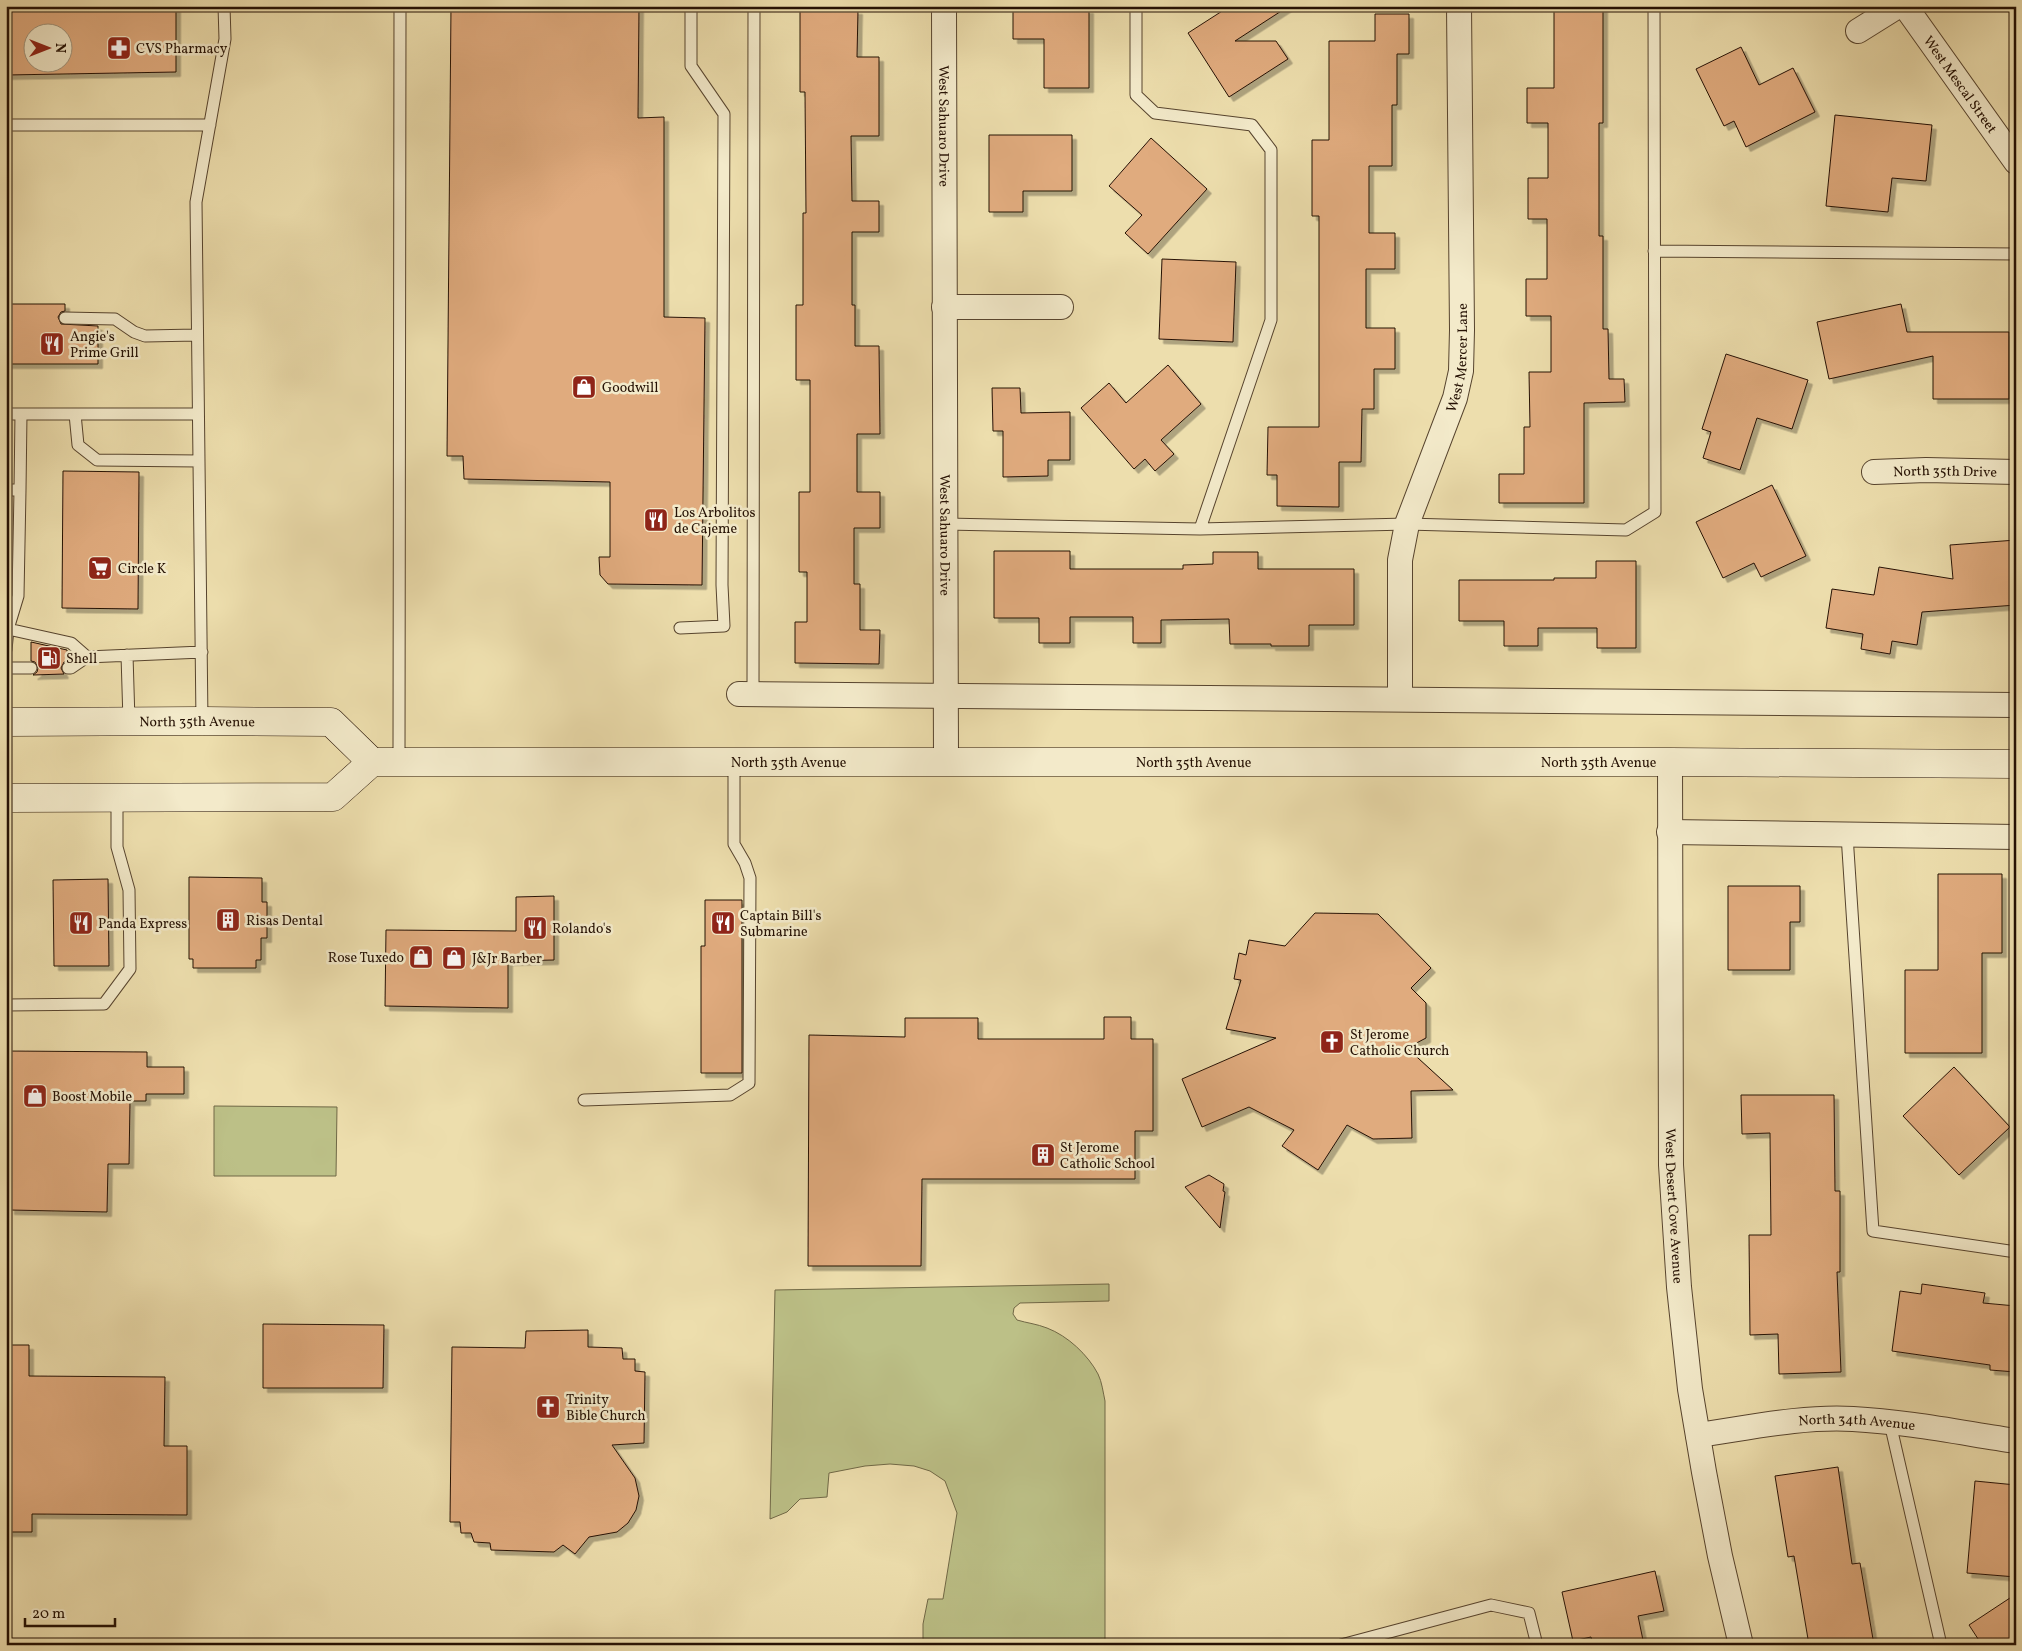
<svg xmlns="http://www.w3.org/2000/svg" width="2022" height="1651" font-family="Vollkorn,serif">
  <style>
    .green { fill: #bcc087; stroke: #706846 }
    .building { fill: #e0ab7e; stroke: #251104; fill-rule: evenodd; filter: url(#shadow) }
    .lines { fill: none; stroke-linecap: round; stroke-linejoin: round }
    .lane-casing { stroke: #57442e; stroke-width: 13 }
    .street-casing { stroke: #57442e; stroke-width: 26 }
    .secondary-casing { stroke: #251104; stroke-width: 29 }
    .lane { stroke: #f3eaca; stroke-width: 11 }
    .street { stroke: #f3eaca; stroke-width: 24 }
    .secondary { stroke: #f3eaca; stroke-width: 28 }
    .labels { text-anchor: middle; stroke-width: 5; stroke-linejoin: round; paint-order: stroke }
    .poi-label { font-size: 14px; fill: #251104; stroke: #f3eaca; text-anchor: start }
    .street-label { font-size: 14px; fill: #251104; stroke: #f3eaca }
  </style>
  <defs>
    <filter id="shadow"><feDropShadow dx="4.5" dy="4.5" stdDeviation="0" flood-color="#0004"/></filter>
  </defs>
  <rect width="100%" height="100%" fill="#eddead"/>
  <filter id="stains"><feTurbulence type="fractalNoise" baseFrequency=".004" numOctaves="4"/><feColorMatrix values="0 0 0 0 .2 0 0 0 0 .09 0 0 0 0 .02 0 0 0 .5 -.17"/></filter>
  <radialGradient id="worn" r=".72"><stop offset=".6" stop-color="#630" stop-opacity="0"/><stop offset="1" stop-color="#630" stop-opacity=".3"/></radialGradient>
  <path class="green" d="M 214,1106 L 337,1107 L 336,1176 L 214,1176 Z
    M 1109,1284 L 1109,1301 L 1020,1303 L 1014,1308 L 1013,1314 L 1017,1320 C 1027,1323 1037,1324 1047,1328 C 1068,1336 1088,1355 1098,1374 C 1102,1382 1103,1392 1105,1401 L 1105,1645 L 923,1645 L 923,1624 L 928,1599 L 943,1599 L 957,1513 L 945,1481 L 930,1471 L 914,1466 L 890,1464 L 865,1466 L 829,1473 L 827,1497 L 800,1499 L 787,1512 L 770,1519 L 775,1290 Z"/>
  <path class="building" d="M 6,6 L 176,6 L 176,72 L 6,75 ZM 32,32 L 62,32 L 62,62 L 32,62 Z
    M 451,6 L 639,6 L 638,118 L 664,117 L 664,317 L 705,318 L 702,585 L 608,584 L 600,575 L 599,557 L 610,557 L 610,482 L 464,479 L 463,456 L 447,456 Z
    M 1230,6 L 1289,6 L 1235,41 L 1276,41 L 1288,59 L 1229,97 L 1188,33 Z
    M 1554,6 L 1603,6 L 1603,123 L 1599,123 L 1599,236 L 1603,236 L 1603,329 L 1608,329 L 1609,379 L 1624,379 L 1625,402 L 1584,403 L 1584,503 L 1499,503 L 1499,474 L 1524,474 L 1524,427 L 1530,427 L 1529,372 L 1551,372 L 1551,316 L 1526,316 L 1526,279 L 1547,279 L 1547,219 L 1528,219 L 1528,178 L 1548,178 L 1548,123 L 1527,123 L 1527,88 L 1554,88 Z
    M 1013,9 L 1089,9 L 1089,88 L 1044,88 L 1044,39 L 1013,39 Z
    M 800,10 L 858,10 L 857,57 L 879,57 L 879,136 L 851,136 L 852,201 L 879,201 L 879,232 L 852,232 L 852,305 L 855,305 L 855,346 L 879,346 L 880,434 L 857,434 L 857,492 L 880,492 L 880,528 L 854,528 L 854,584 L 860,584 L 860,630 L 880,630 L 879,664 L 795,663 L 795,622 L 807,622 L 807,572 L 799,572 L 799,492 L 810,492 L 810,380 L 796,380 L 796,305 L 803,305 L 803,213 L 806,213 L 805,92 L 800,92 Z
    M 1375,14 L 1409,14 L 1409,54 L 1397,54 L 1397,105 L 1392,105 L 1392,166 L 1369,166 L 1369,233 L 1395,233 L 1395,269 L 1366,269 L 1366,328 L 1395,328 L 1395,369 L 1374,369 L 1374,409 L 1362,409 L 1361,462 L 1339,462 L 1339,507 L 1277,506 L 1277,475 L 1267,475 L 1268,427 L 1319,427 L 1319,216 L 1312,216 L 1312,140 L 1329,140 L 1329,41 L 1375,41 Z
    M 1741,47 L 1759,85 L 1793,68 L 1815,112 L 1746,147 L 1734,121 L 1724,126 L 1696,69 Z
    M 1835,115 L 1932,125 L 1926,181 L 1892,178 L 1888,212 L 1826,206 Z
    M 989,135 L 1072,135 L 1072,191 L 1023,191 L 1023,212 L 989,212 Z
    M 1151,138 L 1207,189 L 1148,254 L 1125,233 L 1142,215 L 1109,186 Z
    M 1162,259 L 1236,262 L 1233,342 L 1159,339 Z
    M 6,304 L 65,304 L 65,311 L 61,312 L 58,317 L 61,324 L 98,326 L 98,364 L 6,364 Z
    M 1901,304 L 1907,332 L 2009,332 L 2009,399 L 1933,399 L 1933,356 L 1829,379 L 1817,322 Z
    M 1726,354 L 1808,380 L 1792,429 L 1757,418 L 1740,470 L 1703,458 L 1711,432 L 1702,429 Z
    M 1168,365 L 1201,404 L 1161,440 L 1174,454 L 1155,471 L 1145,459 L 1134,469 L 1081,408 L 1109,383 L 1126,403 Z
    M 992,388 L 1020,388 L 1021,413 L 1070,412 L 1070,460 L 1048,460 L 1048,476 L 1003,477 L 1003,431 L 993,431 Z
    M 63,471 L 139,472 L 138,609 L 62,608 Z
    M 1772,485 L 1806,556 L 1761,577 L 1754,563 L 1723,578 L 1696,522 Z
    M 2016,540 L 2016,605 L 1922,612 L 1917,645 L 1892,641 L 1890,654 L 1861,649 L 1863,634 L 1826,628 L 1832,589 L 1874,595 L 1879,567 L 1953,579 L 1950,545 Z
    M 994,551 L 1070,551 L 1070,569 L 1183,569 L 1183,565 L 1213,564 L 1213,552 L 1258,552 L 1258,569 L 1354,569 L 1354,625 L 1309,625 L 1309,646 L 1271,646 L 1271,644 L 1230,644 L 1229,619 L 1161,620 L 1161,643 L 1133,643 L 1133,617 L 1070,617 L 1070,643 L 1039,643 L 1039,618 L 994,618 Z
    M 1596,561 L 1636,561 L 1636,648 L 1597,648 L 1597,628 L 1538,628 L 1538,646 L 1504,646 L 1504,621 L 1459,621 L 1459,580 L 1554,580 L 1554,578 L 1596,578 Z
    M 31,642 L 67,650 L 68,661 L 64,662 L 61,668 L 64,674 L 33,675 L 37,672 L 38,668 L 35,662 L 31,661 Z
    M 1938,874 L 2002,874 L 2002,953 L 1982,953 L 1982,1053 L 1905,1053 L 1905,970 L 1938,970 Z
    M 189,877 L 262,878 L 262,902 L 267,902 L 267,938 L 261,938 L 261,960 L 256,960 L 256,968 L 193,968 L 193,959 L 189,959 Z
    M 108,879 L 109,966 L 54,966 L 53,880 Z
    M 1728,886 L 1800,886 L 1800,922 L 1790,922 L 1790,970 L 1728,970 Z
    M 554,896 L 554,960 L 508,961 L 508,1008 L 385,1006 L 386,930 L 516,931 L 516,897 Z
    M 705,900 L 742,900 L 742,1073 L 701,1073 L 701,946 L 705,946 Z
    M 1315,913 L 1378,914 L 1431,968 L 1411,988 L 1426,1003 L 1426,1038 L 1407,1048 L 1453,1090 L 1411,1091 L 1412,1138 L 1373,1139 L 1347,1125 L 1318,1170 L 1282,1146 L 1294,1130 L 1249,1107 L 1202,1127 L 1182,1079 L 1276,1038 L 1226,1029 L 1241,980 L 1234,979 L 1239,953 L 1246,955 L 1249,940 L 1285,946 Z
    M 1104,1017 L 1131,1017 L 1131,1039 L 1153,1039 L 1153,1131 L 1135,1131 L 1135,1179 L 922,1179 L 921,1266 L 808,1266 L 809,1035 L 905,1037 L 905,1018 L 978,1018 L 978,1039 L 1104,1039 Z
    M 6,1051 L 147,1052 L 147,1067 L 184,1067 L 184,1094 L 146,1094 L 146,1101 L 130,1101 L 129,1164 L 108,1164 L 107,1212 L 10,1210 L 11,1141 L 6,1141 Z
    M 1954,1067 L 2010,1127 L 1959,1175 L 1903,1116 Z
    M 1741,1095 L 1834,1095 L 1835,1191 L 1840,1191 L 1840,1272 L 1837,1272 L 1841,1372 L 1779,1374 L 1778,1334 L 1750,1335 L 1749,1235 L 1771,1235 L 1770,1133 L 1742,1134 Z
    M 1209,1175 L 1224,1184 L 1223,1191 L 1225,1192 L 1220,1228 L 1185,1187 Z
    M 1922,1284 L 1985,1293 L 1983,1303 L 2016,1306 L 2016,1372 L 1990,1370 L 1990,1365 L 1892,1351 L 1900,1291 L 1921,1294 Z
    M 263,1324 L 384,1325 L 383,1388 L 263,1388 Z
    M 588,1330 L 588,1347 L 622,1348 L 623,1359 L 635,1359 L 635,1371 L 645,1372 L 644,1443 L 612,1445 L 635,1478 L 639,1496 L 636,1510 L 628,1523 L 617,1532 L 589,1537 L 575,1554 L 563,1545 L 554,1552 L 491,1550 L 490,1543 L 474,1542 L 471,1533 L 461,1533 L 460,1522 L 450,1522 L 452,1347 L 525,1348 L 526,1331 Z
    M 6,1345 L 29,1345 L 29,1376 L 165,1377 L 164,1446 L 187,1446 L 187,1515 L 32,1514 L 32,1532 L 6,1532 Z
    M 1838,1467 L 1852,1564 L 1860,1563 L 1874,1645 L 1809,1645 L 1794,1556 L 1788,1557 L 1775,1476 Z
    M 1975,1481 L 2016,1485 L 2016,1577 L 1967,1573 Z
    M 1655,1571 L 1664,1611 L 1638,1616 L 1644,1645 L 1593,1645 L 1591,1637 L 1573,1641 L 1562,1592 Z
    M 2016,1594 L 2016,1645 L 1982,1645 L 1969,1625 Z"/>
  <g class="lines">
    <defs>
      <path id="lane" d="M 1136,6 L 1136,95 L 1155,113 L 1252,125 L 1271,150 L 1271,320 L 1200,529
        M 6,125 L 210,125
        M 1654,251 L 2016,254
        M 65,318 L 115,319 L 134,332 L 145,336 L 197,335
        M 6,414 L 198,414
        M 75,414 L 78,445 L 97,460 L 199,461
        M 6,490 L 20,490 L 21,414
        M 20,490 L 18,596 L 8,629 L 71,643 L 87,657 L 202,652
        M 946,524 L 1200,529 L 1407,524 L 1626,530 L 1655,512 L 1654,6
        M 680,628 L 724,626 L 722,585 L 724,114 L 691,66 L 691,6
        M 6,629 L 8,629 L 6,650
        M 127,655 L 129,721
        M 6,668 L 31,668
        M 68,668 L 71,668 L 87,657
        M 753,694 L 754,6
        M 202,721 L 196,202 L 225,39 L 224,6
        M 399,761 L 400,6
        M 1847,835 L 1873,1231 L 2016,1252
        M 6,1005 L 104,1004 L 130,969 L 129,890 L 117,847 L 117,798
        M 584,1100 L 730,1095 L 749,1083 L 750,878 L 745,863 L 734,844 L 734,762
        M 1890,1423 L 1941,1645
        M 1341,1645 L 1491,1605 L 1529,1613 L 1537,1645"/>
      <g id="street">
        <path id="s1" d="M 944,6 L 946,762"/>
        <path id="s2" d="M 1905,6 L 2016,162"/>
        <path d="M 1858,31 L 1898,6"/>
        <path d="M 944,307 L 1061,307"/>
        <path id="s3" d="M 1874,472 L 1926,470 L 2016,472"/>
        <path d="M 739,694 L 2016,705"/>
        <path id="s4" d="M 1400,699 L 1400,560 L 1407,524 L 1455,398 L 1461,371 L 1462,330 L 1459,6"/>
        <path id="s5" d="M 1670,762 L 1671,1165 L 1679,1287 L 1690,1389 L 1704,1472 L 1720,1556 L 1741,1645"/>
        <path d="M 1669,832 L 2016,837"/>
        <path id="s6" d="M 1698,1435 C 1748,1428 1802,1416 1853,1419 C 1908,1422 1962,1433 2016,1441"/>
      </g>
      <g id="secondary">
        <path id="s7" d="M 6,722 L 202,721 L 331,722 L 372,762"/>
        <path id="s8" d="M 6,798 L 333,797 L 372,762 L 1670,762 L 2016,764"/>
      </g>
    </defs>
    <use href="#lane" class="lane-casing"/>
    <use href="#street" class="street-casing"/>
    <use href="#secondary" class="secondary-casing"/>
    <use href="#lane" class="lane"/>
    <use href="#street" class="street"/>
    <use href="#secondary" class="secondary"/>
  </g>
  <defs>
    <symbol id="pharmacy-square" viewBox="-11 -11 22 22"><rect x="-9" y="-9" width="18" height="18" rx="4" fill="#8f2418" stroke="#f3eaca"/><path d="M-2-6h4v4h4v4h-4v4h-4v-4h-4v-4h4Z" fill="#fff"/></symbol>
    <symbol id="restaurant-square" viewBox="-11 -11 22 22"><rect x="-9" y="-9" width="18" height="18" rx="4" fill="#8f2418" stroke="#f3eaca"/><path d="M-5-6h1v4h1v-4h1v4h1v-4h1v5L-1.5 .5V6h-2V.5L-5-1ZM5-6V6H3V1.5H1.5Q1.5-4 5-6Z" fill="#fff"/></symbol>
    <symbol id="shop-square" viewBox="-11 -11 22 22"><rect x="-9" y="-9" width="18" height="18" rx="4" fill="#8f2418" stroke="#f3eaca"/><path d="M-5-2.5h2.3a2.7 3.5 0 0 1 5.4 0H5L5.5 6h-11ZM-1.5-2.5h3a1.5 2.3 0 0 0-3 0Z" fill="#fff"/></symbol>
    <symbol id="supermarket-square" viewBox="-11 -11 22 22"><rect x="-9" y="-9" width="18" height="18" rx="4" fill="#8f2418" stroke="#f3eaca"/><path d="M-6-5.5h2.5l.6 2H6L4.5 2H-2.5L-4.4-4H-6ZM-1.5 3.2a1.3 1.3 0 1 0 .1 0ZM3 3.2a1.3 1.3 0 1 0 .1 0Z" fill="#fff"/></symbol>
    <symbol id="fuel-square" viewBox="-11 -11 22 22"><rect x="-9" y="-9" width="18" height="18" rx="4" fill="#8f2418" stroke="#f3eaca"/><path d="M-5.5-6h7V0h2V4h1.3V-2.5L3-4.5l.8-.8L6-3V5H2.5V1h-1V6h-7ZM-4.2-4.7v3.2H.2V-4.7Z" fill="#fff"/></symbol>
    <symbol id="building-square" viewBox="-11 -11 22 22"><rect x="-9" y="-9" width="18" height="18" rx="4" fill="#8f2418" stroke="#f3eaca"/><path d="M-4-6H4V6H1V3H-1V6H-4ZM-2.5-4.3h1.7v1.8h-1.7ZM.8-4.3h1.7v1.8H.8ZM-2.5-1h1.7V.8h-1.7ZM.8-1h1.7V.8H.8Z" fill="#fff"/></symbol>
    <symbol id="church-square" viewBox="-11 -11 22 22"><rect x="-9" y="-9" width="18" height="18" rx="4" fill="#8f2418" stroke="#f3eaca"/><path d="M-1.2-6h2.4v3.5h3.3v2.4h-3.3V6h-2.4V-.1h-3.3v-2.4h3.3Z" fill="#fff"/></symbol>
  </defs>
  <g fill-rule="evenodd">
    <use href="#pharmacy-square" x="105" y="34" width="28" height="28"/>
    <use href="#restaurant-square" x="38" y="330" width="28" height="28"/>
    <use href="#shop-square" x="570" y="373" width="28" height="28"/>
    <use href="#restaurant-square" x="642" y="506" width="28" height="28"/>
    <use href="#supermarket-square" x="86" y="554" width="28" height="28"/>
    <use href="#fuel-square" x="35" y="644" width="28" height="28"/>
    <use href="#building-square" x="214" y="906" width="28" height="28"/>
    <use href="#restaurant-square" x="67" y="909" width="28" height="28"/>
    <use href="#restaurant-square" x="709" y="909" width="28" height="28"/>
    <use href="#restaurant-square" x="521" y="914" width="28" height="28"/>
    <use href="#shop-square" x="407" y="943" width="28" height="28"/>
    <use href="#shop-square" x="440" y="944" width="28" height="28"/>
    <use href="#church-square" x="1318" y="1028" width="28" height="28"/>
    <use href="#shop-square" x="21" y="1082" width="28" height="28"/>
    <use href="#building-square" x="1029" y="1141" width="28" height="28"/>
    <use href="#church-square" x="534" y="1393" width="28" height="28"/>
  </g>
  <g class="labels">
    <g class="poi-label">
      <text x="136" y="53">CVS Pharmacy</text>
      <text x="70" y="341">Angie's<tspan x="70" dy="16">Prime Grill</tspan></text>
      <text x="602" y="392">Goodwill</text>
      <text x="674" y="517">Los Arbolitos<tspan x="674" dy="16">de Cajeme</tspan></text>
      <text x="118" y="573">Circle K</text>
      <text x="66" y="663">Shell</text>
      <text x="740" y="920">Captain Bill's<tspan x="740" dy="16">Submarine</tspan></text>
      <text x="246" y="925">Risas Dental</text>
      <text x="98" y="928">Panda Express</text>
      <text x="552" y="933">Rolando's</text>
      <text x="404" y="962" text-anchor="end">Rose Tuxedo</text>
      <text x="472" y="963">J&amp;Jr Barber</text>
      <text x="1350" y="1039">St Jerome<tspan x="1350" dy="16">Catholic Church</tspan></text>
      <text x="52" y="1101">Boost Mobile</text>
      <text x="1060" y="1152">St Jerome<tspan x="1060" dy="16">Catholic School</tspan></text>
      <text x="566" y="1404">Trinity<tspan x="566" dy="16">Bible Church</tspan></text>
    </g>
    <g class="street-label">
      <text dy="5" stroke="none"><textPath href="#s2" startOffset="96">West Mescal Street</textPath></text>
      <text dy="5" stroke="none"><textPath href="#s1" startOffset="120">West Sahuaro Drive</textPath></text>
      <text dy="5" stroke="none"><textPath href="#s4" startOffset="351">West Mercer Lane</textPath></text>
      <text dy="5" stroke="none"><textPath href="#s3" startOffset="71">North 35th Drive</textPath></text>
      <text dy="5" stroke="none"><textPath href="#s1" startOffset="529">West Sahuaro Drive</textPath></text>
      <text dy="5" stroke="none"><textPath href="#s7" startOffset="191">North 35th Avenue</textPath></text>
      <text dy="5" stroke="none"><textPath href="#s8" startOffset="796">North 35th Avenue</textPath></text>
      <text dy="5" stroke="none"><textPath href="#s8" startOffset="1201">North 35th Avenue</textPath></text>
      <text dy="5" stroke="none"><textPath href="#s8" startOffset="1606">North 35th Avenue</textPath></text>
      <text dy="5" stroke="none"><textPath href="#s5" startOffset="444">West Desert Cove Avenue</textPath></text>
      <text dy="5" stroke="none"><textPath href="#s6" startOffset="160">North 34th Avenue</textPath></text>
    </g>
  </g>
  <rect width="2022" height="1651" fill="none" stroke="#eddead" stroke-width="25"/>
  <rect x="8" y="8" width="2007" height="1636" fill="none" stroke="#251104" stroke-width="2.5"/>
  <rect x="12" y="12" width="1997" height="1626" fill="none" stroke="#251104"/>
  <g transform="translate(48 48) rotate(90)"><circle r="24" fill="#f3eaca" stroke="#a1937b"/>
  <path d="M0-4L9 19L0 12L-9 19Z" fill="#8f2418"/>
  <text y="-8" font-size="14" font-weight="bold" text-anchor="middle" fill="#251104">N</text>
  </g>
  <path d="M25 1618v8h90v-8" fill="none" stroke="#251104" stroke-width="2.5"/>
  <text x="32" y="1618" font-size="15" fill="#251104" stroke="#f3eaca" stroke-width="4" paint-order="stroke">20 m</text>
  <rect width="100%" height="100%" filter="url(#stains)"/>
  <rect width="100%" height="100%" fill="url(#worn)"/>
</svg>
